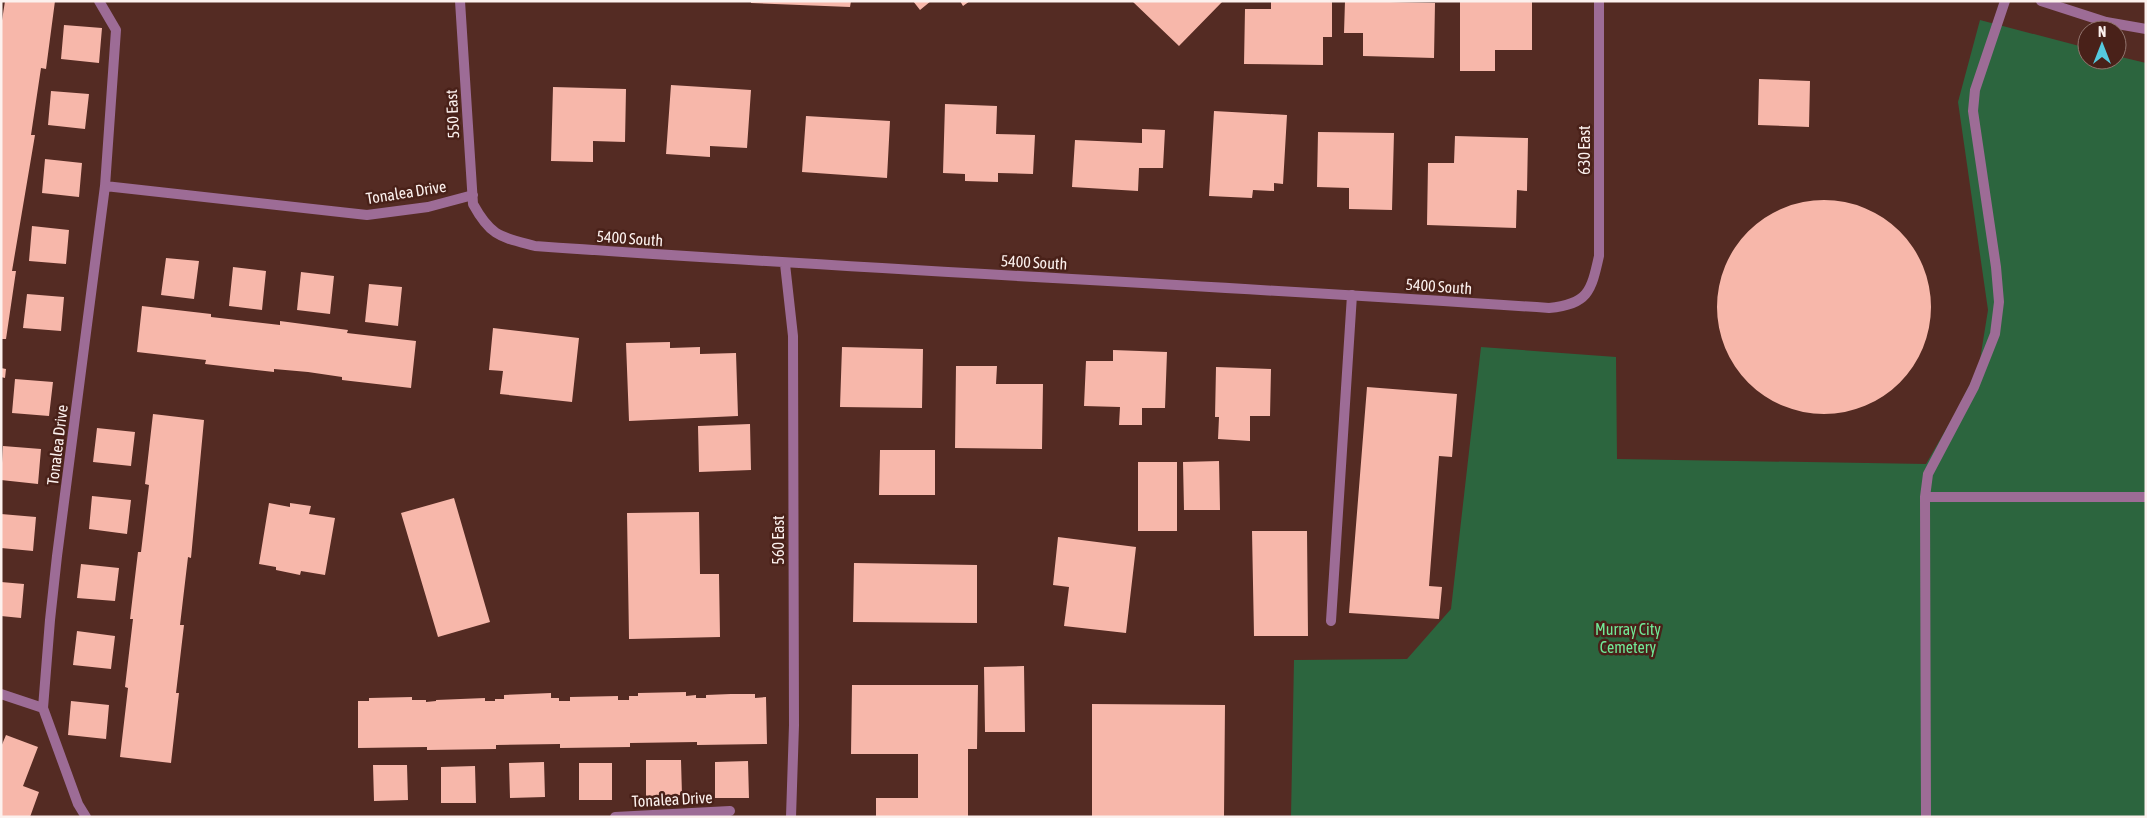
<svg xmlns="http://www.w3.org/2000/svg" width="2147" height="818" font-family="'Asap Condensed',sans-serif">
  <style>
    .green { fill: #2c653e }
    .building { fill: #f7b7aa }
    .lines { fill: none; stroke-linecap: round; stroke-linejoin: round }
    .lane { stroke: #9d6c96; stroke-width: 10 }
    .street { stroke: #9d6c96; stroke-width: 10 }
    .labels { text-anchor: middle; stroke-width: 5; stroke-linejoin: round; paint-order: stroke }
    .street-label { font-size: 16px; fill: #fcf1ee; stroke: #492119 }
    .park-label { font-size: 16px; fill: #71e997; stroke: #492119 }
  </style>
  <rect width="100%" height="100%" fill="#542b23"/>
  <path class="green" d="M 1980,20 L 2087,48 L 2087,60 L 2117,60 L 2117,56 L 2146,63 L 2146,817 L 1291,817 L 1294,660 L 1407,659 L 1451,609 L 1481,347 L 1616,357 L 1617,459 L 1926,464 L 1956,412 L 1979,366 L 1988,310 L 1958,102 Z"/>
  <path class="building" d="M 5,1 L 55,1 L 46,69 L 41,68 L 31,135 L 35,135 L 12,271 L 16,271 L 6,339 L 1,339 L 1,27 Z
    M 751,1 L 851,1 L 850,7 L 751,3 Z
    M 913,1 L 931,1 L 920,10 Z
    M 960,1 L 970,1 L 963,6 Z
    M 1132,1 L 1223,1 L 1179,46 Z
    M 1271,1 L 1332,1 L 1332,37 L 1323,37 L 1323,65 L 1244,64 L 1245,9 L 1271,9 Z
    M 1345,1 L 1435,3 L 1434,58 L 1363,56 L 1363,33 L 1344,33 Z
    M 1460,1 L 1532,1 L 1532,50 L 1495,50 L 1495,71 L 1460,71 Z
    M 64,25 L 102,28 L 99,63 L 61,59 Z
    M 1759,79 L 1810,81 L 1809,127 L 1758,125 Z
    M 671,85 L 751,90 L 747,148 L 710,146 L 710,157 L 666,154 Z
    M 553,87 L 626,89 L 625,142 L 593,141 L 593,162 L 551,161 Z
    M 51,91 L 89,94 L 85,129 L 48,125 Z
    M 945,104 L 997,106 L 996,134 L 1035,135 L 1033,174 L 998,173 L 998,182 L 965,181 L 965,174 L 943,173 Z
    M 1214,111 L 1287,115 L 1283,184 L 1274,183 L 1274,191 L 1253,190 L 1252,198 L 1209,196 Z
    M 806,116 L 890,121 L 887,178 L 802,172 Z
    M 1142,129 L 1165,130 L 1163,168 L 1139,168 L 1138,191 L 1072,187 L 1075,140 L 1142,143 Z
    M 1318,132 L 1394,133 L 1392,210 L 1349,209 L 1349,188 L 1317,187 Z
    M 1455,136 L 1528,138 L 1527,191 L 1517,190 L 1516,228 L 1427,225 L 1428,163 L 1454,163 Z
    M 45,159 L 82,163 L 79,197 L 42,193 Z
    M1717 307a107 107 0 1 1 214 0a107 107 0 1 1-214 0Z
    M 32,226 L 69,230 L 66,264 L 29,261 Z
    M 166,258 L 199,261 L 194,299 L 161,295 Z
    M 233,267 L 266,271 L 262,310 L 229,306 Z
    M 301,272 L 334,276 L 330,314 L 297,310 Z
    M 369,284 L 402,287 L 398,326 L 365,322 Z
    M 27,294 L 64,297 L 61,331 L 23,328 Z
    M 142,306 L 211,314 L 211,317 L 280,325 L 280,321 L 348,330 L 347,333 L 416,341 L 411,388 L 342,380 L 342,377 L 308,372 L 274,369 L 274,372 L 205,364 L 206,360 L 137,352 Z
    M 493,328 L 579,338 L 572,402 L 500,394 L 503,371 L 489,370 Z
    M 670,342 L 670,348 L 700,347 L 700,354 L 736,353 L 738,416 L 629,421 L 626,343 Z
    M 842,347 L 923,349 L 922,408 L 840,407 Z
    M 1113,350 L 1167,352 L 1165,408 L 1142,408 L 1142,425 L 1119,425 L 1120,407 L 1084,406 L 1086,361 L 1113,361 Z
    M 956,366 L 997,366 L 996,384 L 1043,384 L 1042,449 L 955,448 Z
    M 1216,367 L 1271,369 L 1270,416 L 1250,416 L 1250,441 L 1218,439 L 1219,417 L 1215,417 Z
    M 1,368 L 6,369 L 5,378 L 1,377 Z
    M 15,379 L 53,382 L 49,416 L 12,413 Z
    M 1367,387 L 1457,394 L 1452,457 L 1439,456 L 1429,586 L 1442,587 L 1439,619 L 1349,613 Z
    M 153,414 L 204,420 L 191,558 L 188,557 L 180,625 L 184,625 L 176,693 L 179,693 L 171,763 L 120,757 L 128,688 L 125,687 L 133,619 L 130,619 L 138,552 L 141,552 L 149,485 L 145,484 Z
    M 750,424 L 751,470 L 699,472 L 698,426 Z
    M 97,428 L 135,432 L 131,466 L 93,462 Z
    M 3,446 L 41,449 L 38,484 L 1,480 Z
    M 880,450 L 935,450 L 935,495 L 879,495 Z
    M 1219,461 L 1220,510 L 1184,510 L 1183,462 Z
    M 1138,462 L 1177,462 L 1177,531 L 1138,531 Z
    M 92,496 L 131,500 L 127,534 L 89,529 Z
    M 454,498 L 490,622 L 438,637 L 401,513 Z
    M 269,503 L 290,507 L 290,503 L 311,506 L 309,514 L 335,518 L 325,575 L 301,571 L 300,575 L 276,570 L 276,567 L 259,564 Z
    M 699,512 L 700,574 L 719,574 L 720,637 L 629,639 L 627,513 Z
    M 1,514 L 36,517 L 33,551 L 1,548 Z
    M 1252,531 L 1307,531 L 1308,636 L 1254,636 Z
    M 1058,537 L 1136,547 L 1126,633 L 1064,626 L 1069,587 L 1053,585 Z
    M 854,563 L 977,565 L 977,623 L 853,622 Z
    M 81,564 L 119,568 L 115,601 L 77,598 Z
    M 1,582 L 24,584 L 21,618 L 1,616 Z
    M 77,631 L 115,636 L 111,669 L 73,665 Z
    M 1024,666 L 1025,732 L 985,732 L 984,667 Z
    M 852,685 L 978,685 L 977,749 L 968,749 L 968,817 L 876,817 L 876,798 L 918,798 L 918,754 L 851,754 Z
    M 686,692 L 686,696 L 696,695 L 696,698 L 706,698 L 706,695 L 731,694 L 755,694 L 755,698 L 766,697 L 767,744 L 697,745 L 697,742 L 630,743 L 630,747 L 560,748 L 560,744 L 496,745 L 496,749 L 427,750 L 427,747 L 358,748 L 358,701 L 369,701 L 369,698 L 412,697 L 412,700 L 426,700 L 426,702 L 436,701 L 436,700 L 485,698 L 485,701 L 495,701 L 495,699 L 504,699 L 504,695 L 551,693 L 551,698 L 559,698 L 559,701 L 570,701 L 570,697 L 618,696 L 618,700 L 629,700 L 629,696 L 638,696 L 638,693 Z
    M 71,701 L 109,705 L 106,739 L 68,735 Z
    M 1092,704 L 1225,705 L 1224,817 L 1092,817 Z
    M 6,735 L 38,747 L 23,786 L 39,792 L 30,817 L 1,817 L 1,747 Z
    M 646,760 L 681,760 L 682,795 L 646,796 Z
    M 748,761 L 749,798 L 715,798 L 715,762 Z
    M 544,762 L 545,797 L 510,798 L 509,763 Z
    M 579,763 L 612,763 L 612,800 L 579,800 Z
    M 373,765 L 407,765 L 408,800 L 374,801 Z
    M 475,766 L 476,803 L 441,803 L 441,767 Z"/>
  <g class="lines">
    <path class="lane" d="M 1925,497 L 2146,497
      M 1331,621 L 1352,295
      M 1926,817 L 1925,497 L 1928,474 L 1974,387 L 1995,334 L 1999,302 L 1996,267 L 1973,111 L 1975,90 L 2005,1"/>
    <path class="street" d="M 460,1 L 473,204 C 491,237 501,237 535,246 C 873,270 1211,285 1549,308 C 1588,304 1591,292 1599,256 L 1599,1
      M 2041,1 L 2106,22 L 2146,29
      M 105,186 L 367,215 L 428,207 L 473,195
      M 785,264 L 793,336 L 794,725 L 791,817
      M 1,694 L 43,708
      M 86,817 L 78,804 L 43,708 L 50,620 L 57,556 L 105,186 L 116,30 L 99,1
      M 615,817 L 730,811"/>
  </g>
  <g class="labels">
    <g class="street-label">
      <text transform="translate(452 114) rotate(-93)" y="6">550 East</text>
      <text transform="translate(1584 150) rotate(-90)" y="6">630 East</text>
      <text transform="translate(406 192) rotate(-9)" y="6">Tonalea Drive</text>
      <text transform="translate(630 238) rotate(4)" y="6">5400 South</text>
      <text transform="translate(1034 262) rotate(3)" y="6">5400 South</text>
      <text transform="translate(1439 286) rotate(4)" y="6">5400 South</text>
      <text transform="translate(57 445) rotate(-83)" y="6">Tonalea Drive</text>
      <text transform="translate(778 540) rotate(-90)" y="6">560 East</text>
      <text transform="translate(672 799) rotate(-3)" y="6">Tonalea Drive</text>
    </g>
    <g class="park-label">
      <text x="1628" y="635">Murray City<tspan x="1628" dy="18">Cemetery</tspan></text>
    </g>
  </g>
  <rect width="2147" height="818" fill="none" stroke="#fcf1ee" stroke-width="5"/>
  <g transform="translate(2102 45)"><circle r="24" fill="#492119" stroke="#91746e"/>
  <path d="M0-4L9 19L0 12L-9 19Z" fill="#55cadf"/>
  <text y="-8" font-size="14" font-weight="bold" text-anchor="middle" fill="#fcf1ee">N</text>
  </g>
</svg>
